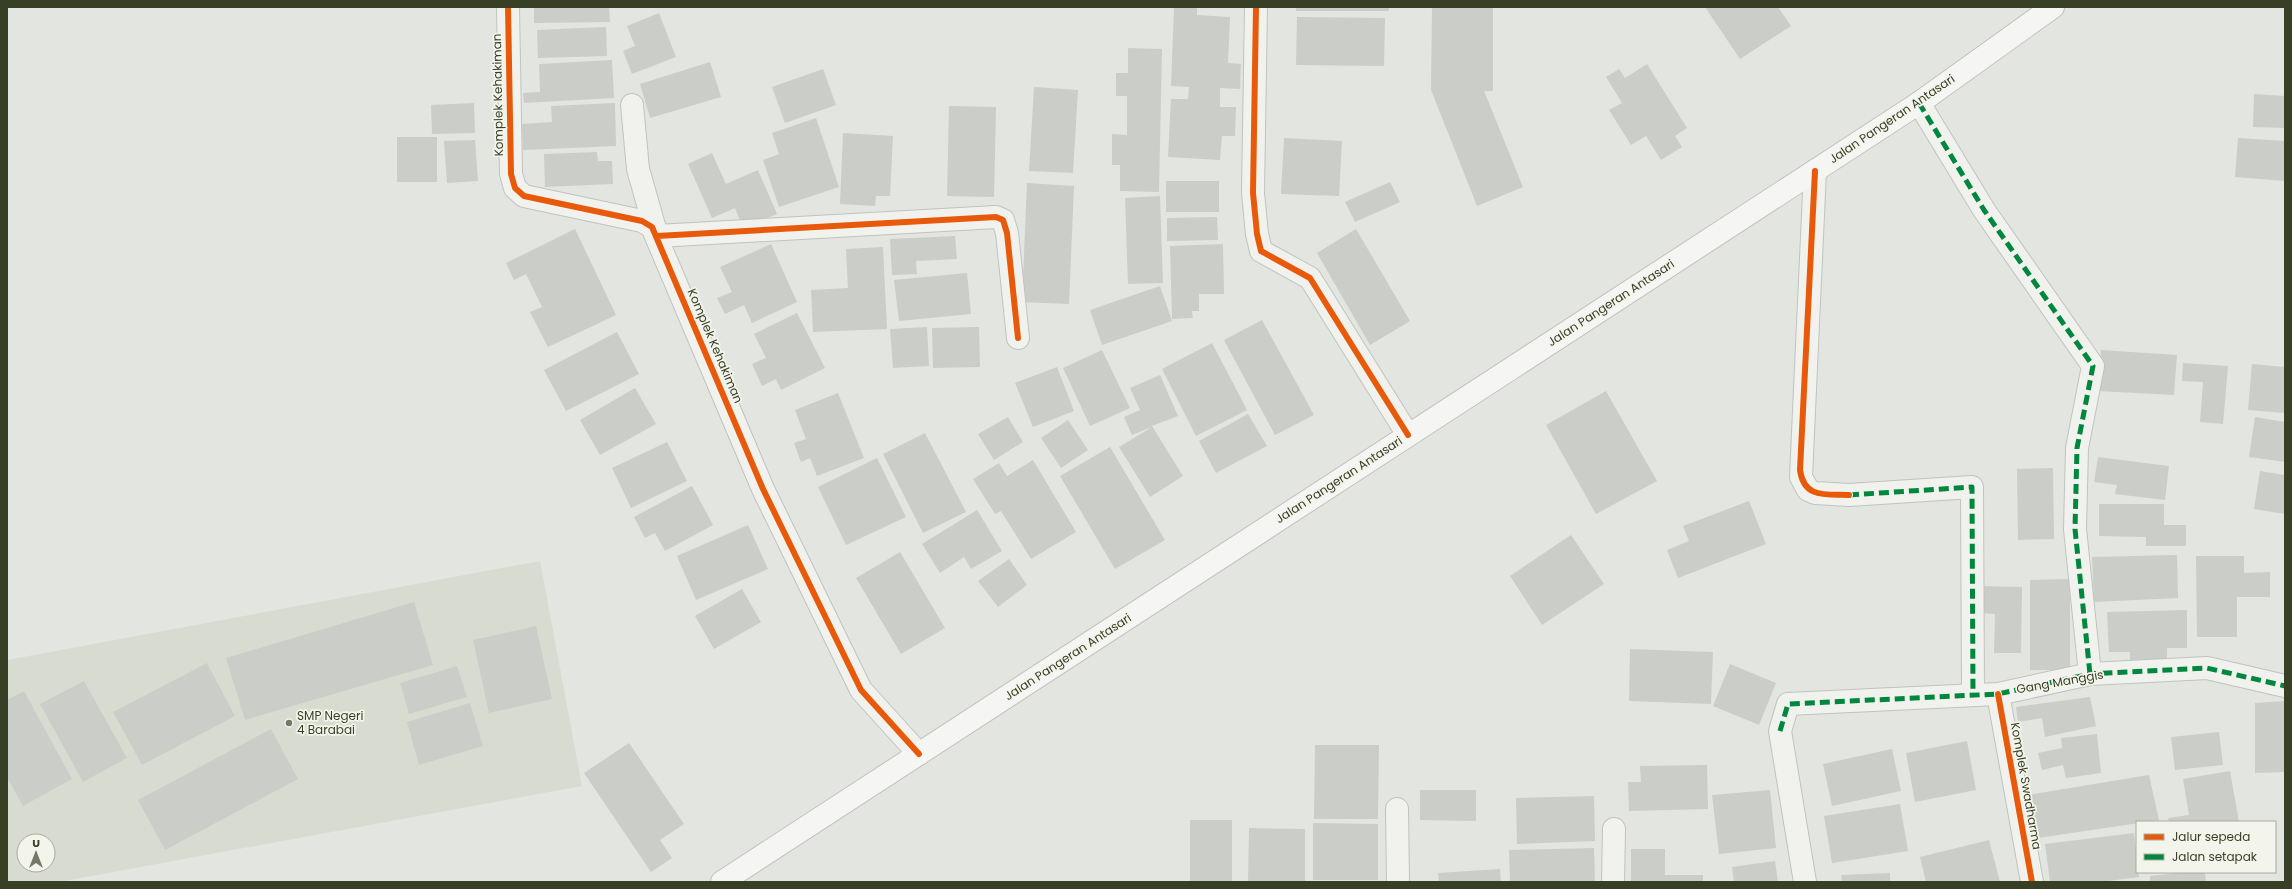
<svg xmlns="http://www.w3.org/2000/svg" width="2292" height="889" font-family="Poppins,sans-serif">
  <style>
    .built { fill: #d8dcd0; fill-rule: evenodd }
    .building { fill: #cbcdc8 }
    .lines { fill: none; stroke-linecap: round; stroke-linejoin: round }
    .minor-casing { stroke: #c1c3be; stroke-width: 24 }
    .major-casing { stroke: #c0c3bb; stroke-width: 24 }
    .minor { stroke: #f1f2ee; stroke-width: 22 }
    .major { stroke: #f5f5f4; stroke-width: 22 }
    .quiet { stroke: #00873e; stroke-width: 5; stroke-dasharray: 10 5; stroke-linecap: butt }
    .cycleway-casing { stroke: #f3f5ec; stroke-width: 8 }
    .cycleway { stroke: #e8590c; stroke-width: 6 }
    .poi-dot { fill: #737966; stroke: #f3f5ec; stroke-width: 1.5 }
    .labels { text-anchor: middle; stroke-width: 3.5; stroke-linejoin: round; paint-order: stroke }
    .street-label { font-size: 12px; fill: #373f25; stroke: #f3f5ec }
    .poi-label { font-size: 12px; fill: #373f25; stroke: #f3f5ec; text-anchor: start }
  </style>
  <rect width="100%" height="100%" fill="#e3e5e0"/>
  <path class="built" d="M 540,561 L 582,786 L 59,882 L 7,882 L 7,660 ZM 24,841 L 48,841 L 48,865 L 24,865 Z"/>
  <path class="building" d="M 534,7 L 609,7 L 610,22 L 534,23 Z
    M 1174,7 L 1197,7 L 1197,15 L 1230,17 L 1228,63 L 1241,64 L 1240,89 L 1220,88 L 1220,107 L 1236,107 L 1235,136 L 1222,136 L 1220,160 L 1168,157 L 1171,99 L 1188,99 L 1189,87 L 1171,86 Z
    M 1296,7 L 1389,7 L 1389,11 L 1296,11 Z
    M 1432,7 L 1493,7 L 1493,91 L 1484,91 L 1523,187 L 1477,206 L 1431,90 Z
    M 1705,7 L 1778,7 L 1791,26 L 1740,59 Z
    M 659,13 L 676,57 L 632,74 L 623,51 L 635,46 L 627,26 Z
    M 1297,17 L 1385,18 L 1384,66 L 1296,65 Z
    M 606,27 L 607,56 L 538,58 L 537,30 Z
    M 1128,48 L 1162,49 L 1159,192 L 1120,191 L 1120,165 L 1112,165 L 1112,134 L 1127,135 L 1127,96 L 1116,96 L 1116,73 L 1128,73 Z
    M 612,60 L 614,98 L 524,103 L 523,93 L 540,92 L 539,64 Z
    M 710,62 L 721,97 L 650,118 L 640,84 Z
    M 1647,64 L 1687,128 L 1675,136 L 1682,147 L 1661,160 L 1646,136 L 1631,145 L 1609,110 L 1622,103 L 1606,77 L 1619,69 L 1625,78 Z
    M 823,69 L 836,105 L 785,123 L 772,87 Z
    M 1034,87 L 1078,90 L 1073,173 L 1029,171 Z
    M 2254,94 L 2285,96 L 2285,128 L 2253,127 Z
    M 474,103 L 475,133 L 432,134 L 431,105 Z
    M 615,103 L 616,146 L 523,150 L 522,124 L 552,122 L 551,106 Z
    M 949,106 L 996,107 L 994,197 L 947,196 Z
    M 816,118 L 839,187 L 779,207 L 763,160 L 779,154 L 772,133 Z
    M 843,133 L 893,136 L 890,196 L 876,196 L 875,206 L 840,204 Z
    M 397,137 L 437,137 L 437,182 L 397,182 Z
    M 1284,138 L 1342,141 L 1339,196 L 1281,194 Z
    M 2238,138 L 2285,141 L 2285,181 L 2235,177 Z
    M 475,140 L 478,181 L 447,183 L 444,141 Z
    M 597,152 L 598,161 L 612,161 L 613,184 L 545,187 L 544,154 Z
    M 712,153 L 726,184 L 758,170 L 777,214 L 743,228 L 735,208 L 712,218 L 688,164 Z
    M 1166,181 L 1219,181 L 1219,212 L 1166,212 Z
    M 1390,182 L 1400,202 L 1355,222 L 1345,202 Z
    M 1027,183 L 1074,186 L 1069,304 L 1022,302 Z
    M 1160,196 L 1163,283 L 1128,284 L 1125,198 Z
    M 1217,217 L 1218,240 L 1167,241 L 1167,218 Z
    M 575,229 L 616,315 L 548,347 L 530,312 L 542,307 L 526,274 L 514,280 L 506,263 Z
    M 1356,229 L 1410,321 L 1370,345 L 1317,253 Z
    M 955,236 L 957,259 L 916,261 L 917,274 L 892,275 L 890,239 Z
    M 771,244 L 797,302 L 752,323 L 744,305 L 725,314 L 717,298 L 732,292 L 720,267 Z
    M 1223,244 L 1224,294 L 1199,294 L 1199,311 L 1192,311 L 1193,318 L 1172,319 L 1170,246 Z
    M 883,247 L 887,329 L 813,332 L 811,290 L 848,288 L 846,249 Z
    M 967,273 L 971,314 L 899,321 L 894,280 Z
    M 1160,286 L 1172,321 L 1102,345 L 1090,310 Z
    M 797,313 L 825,368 L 781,390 L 776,379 L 762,386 L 752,364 L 766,358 L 754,334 Z
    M 1262,320 L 1314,415 L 1275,435 L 1224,340 Z
    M 927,327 L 929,366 L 893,368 L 890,329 Z
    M 979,327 L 980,367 L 933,368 L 932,328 Z
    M 617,332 L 639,374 L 566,411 L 544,370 Z
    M 1212,343 L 1247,410 L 1196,436 L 1162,369 Z
    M 1102,350 L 1130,408 L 1090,426 L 1063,368 Z
    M 2101,350 L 2177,355 L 2174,395 L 2098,391 Z
    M 2183,363 L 2228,366 L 2223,424 L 2200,422 L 2203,382 L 2182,381 Z
    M 2252,364 L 2285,367 L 2285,413 L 2248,410 Z
    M 1057,367 L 1074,411 L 1033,427 L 1015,383 Z
    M 1160,375 L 1178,416 L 1152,426 L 1183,476 L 1150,497 L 1119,447 L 1152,427 L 1132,435 L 1124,417 L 1140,410 L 1130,388 Z
    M 635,388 L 656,424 L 600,455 L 580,420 Z
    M 1606,391 L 1657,481 L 1596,514 L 1546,425 Z
    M 838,393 L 864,458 L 817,476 L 810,458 L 801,462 L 794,443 L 806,439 L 795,410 Z
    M 1248,414 L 1267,446 L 1216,473 L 1199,441 Z
    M 1008,417 L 1023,442 L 994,460 L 978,434 Z
    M 2255,417 L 2285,422 L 2285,462 L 2249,457 Z
    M 1068,420 L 1088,450 L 1061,468 L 1041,438 Z
    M 925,433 L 966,512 L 923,533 L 883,454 Z
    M 667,442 L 687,481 L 631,508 L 612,468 Z
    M 1110,447 L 1165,540 L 1115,569 L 1060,476 Z
    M 2098,457 L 2169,466 L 2165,500 L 2115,494 L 2117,485 L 2094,482 Z
    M 877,458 L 906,517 L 846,545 L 818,487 Z
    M 1033,460 L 1076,532 L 1031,559 L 1001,511 L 995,514 L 973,479 L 999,463 L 1007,476 Z
    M 2053,468 L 2054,539 L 2018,540 L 2017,469 Z
    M 2260,471 L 2285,475 L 2285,514 L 2254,509 Z
    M 692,486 L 713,525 L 665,551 L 655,533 L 645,538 L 634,517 Z
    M 1749,501 L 1766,544 L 1678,578 L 1667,550 L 1689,541 L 1683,526 Z
    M 2099,504 L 2164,504 L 2164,525 L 2186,525 L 2186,546 L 2146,546 L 2146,537 L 2099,536 Z
    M 977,510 L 1002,551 L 971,569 L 964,557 L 940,573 L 922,544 Z
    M 748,525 L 768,569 L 696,600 L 677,556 Z
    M 1571,535 L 1604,584 L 1542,625 L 1510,576 Z
    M 900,552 L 945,628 L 901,654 L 856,578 Z
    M 2177,555 L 2178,598 L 2094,602 L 2092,557 Z
    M 2196,556 L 2244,556 L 2244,573 L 2270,572 L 2270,597 L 2237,597 L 2237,637 L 2197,637 Z
    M 1009,559 L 1027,585 L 998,607 L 978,581 Z
    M 2070,579 L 2070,670 L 2030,670 L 2030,580 Z
    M 1978,586 L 2022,587 L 2021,653 L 1994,653 L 1995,614 L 1978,613 Z
    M 742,589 L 761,622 L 714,649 L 695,616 Z
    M 414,602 L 433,665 L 245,720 L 226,658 Z
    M 2187,610 L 2187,648 L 2167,648 L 2167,659 L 2130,660 L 2130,652 L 2109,652 L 2107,612 Z
    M 536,626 L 552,699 L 489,713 L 473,640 Z
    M 1630,649 L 1713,652 L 1711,704 L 1629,701 Z
    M 207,663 L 235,716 L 142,765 L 113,712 Z
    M 1730,664 L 1776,683 L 1759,725 L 1713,706 Z
    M 457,666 L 467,697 L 409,714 L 400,683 Z
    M 84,681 L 127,758 L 83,782 L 40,704 Z
    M 24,691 L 72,779 L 23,806 L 7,777 L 7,700 Z
    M 2090,697 L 2096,726 L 2045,737 L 2042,718 L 2018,722 L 2016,707 Z
    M 2285,701 L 2285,772 L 2255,773 L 2255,703 Z
    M 470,703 L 483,746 L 419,765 L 407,722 Z
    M 271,729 L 298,779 L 165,850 L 138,800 Z
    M 2219,732 L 2223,765 L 2175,770 L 2171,737 Z
    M 2097,734 L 2101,773 L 2066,778 L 2063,765 L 2042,770 L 2038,753 L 2062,748 L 2061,738 Z
    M 1967,741 L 1976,790 L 1915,802 L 1906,753 Z
    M 629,743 L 684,824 L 660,840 L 672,858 L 651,872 L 584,773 Z
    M 1315,745 L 1379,745 L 1378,819 L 1314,819 Z
    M 1892,749 L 1901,791 L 1832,806 L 1823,764 Z
    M 1707,765 L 1708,809 L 1629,811 L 1628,782 L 1641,782 L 1640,766 Z
    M 2230,771 L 2239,822 L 2169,822 L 2168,818 L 2189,815 L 2183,779 Z
    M 2149,775 L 2159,820 L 2038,838 L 2028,795 Z
    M 1420,790 L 1476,790 L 1476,821 L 1420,820 Z
    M 1770,790 L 1776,848 L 1719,854 L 1712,795 Z
    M 1594,796 L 1595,841 L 1517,844 L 1516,798 Z
    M 1900,804 L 1908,851 L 1832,863 L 1824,816 Z
    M 1190,820 L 1232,820 L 1232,882 L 1190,882 Z
    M 1313,823 L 1378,824 L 1378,880 L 1313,880 Z
    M 1249,828 L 1305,829 L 1305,882 L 1248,882 Z
    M 2134,833 L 2139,877 L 2101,882 L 2050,882 L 2045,844 Z
    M 1989,840 L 2000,882 L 1926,882 L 1920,857 Z
    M 1594,848 L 1595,882 L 1510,882 L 1509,850 Z
    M 1631,849 L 1665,849 L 1665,875 L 1703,875 L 1703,882 L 1631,882 Z
    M 1775,861 L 1778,882 L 1734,882 L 1732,867 Z
    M 1500,869 L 1501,882 L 1439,882 L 1438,873 Z
    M 2188,872 L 2205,872 L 2206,882 L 2150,882 L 2150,876 Z
    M 1890,873 L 1890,882 L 1842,882 L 1841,875 Z"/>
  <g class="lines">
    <defs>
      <path id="minor" d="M 508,7 L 511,174 L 515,188 L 524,196 L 642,221 L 652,227 L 763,489 L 861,690 L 919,754
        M 1256,7 L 1253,193 L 1257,234 L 1261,251 L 1310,278 L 1408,435
        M 1919,103 L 1984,210 L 2093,366 L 2077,448 L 2075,529 L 2090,674
        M 632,105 L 638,169 L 657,236 L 996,217 L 1003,220 L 1007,233 L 1018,338
        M 1815,171 L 1801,477 L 1808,490 L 1815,493 L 1849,495 L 1972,487 L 1973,695
        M 1998,694 L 2032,882
        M 1397,809 L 1398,882
        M 1613,882 L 1614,829
        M 1805,882 L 1780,731 L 1788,704 L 1998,694 L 2090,674 L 2207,668 L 2285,686"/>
      <path id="major" d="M 722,882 L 1919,103 L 2053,7"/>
    </defs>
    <use href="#minor" class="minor-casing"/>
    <use href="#major" class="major-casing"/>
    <use href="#minor" class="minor"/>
    <use href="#major" class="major"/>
    <path class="quiet" d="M 1919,103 L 1984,210 L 2093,366 L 2077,448 L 2075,529 L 2090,674
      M 1849,495 L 1972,487 L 1973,695
      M 1780,731 L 1788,704 L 1998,694 L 2090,674 L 2207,668 L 2285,686"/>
    <defs>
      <path id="cycleway" d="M 508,7 L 511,174 L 515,188 L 524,196 L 642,221 L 652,227 L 763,489 L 861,690 L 919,754
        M 1256,7 L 1253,193 L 1257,234 L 1261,251 L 1310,278 L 1408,435
        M 1815,171 L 1800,470 C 1804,499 1826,494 1849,495
        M 657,236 L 996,217 L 1003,220 L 1007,233 L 1018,338
        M 1998,694 L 2032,882"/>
    </defs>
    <use href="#cycleway" class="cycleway-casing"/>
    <use href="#cycleway" class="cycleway"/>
  </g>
  <circle class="poi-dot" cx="289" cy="723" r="4"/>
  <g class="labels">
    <g class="street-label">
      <text transform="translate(498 95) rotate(-91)" y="4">Komplek Kehakiman</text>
      <text transform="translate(1892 119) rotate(-34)" y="4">Jalan Pangeran Antasari</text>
      <text transform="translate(1611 303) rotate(-33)" y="4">Jalan Pangeran Antasari</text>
      <text transform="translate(715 346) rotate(67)" y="4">Komplek Kehakiman</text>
      <text transform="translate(1339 480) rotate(-33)" y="4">Jalan Pangeran Antasari</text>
      <text transform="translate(1068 657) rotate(-33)" y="4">Jalan Pangeran Antasari</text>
      <text transform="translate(2060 682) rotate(-10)" y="4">Gang Manggis</text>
      <text transform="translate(2026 786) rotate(80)" y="4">Komplek Swadharma</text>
    </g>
    <g class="poi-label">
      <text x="297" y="720">SMP Negeri<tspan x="297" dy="14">4 Barabai</tspan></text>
    </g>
  </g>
  <rect width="2292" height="889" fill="none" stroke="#373f25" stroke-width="16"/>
  <rect x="2136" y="821" width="140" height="52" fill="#f3f5ec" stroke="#a8ac9c"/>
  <rect x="2144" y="834" width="20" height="6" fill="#e8590c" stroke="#a8ac9c"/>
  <text x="2172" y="841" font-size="12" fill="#373f25">Jalur sepeda</text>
  <rect x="2144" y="854" width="20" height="6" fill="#00873e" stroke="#a8ac9c"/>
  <text x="2172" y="861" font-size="12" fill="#373f25">Jalan setapak</text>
  <g transform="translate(36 853)"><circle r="19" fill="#f3f5ec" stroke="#a8ac9c"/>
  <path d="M0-3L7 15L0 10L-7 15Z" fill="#737966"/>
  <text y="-6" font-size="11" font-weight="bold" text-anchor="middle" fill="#373f25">U</text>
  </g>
</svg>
